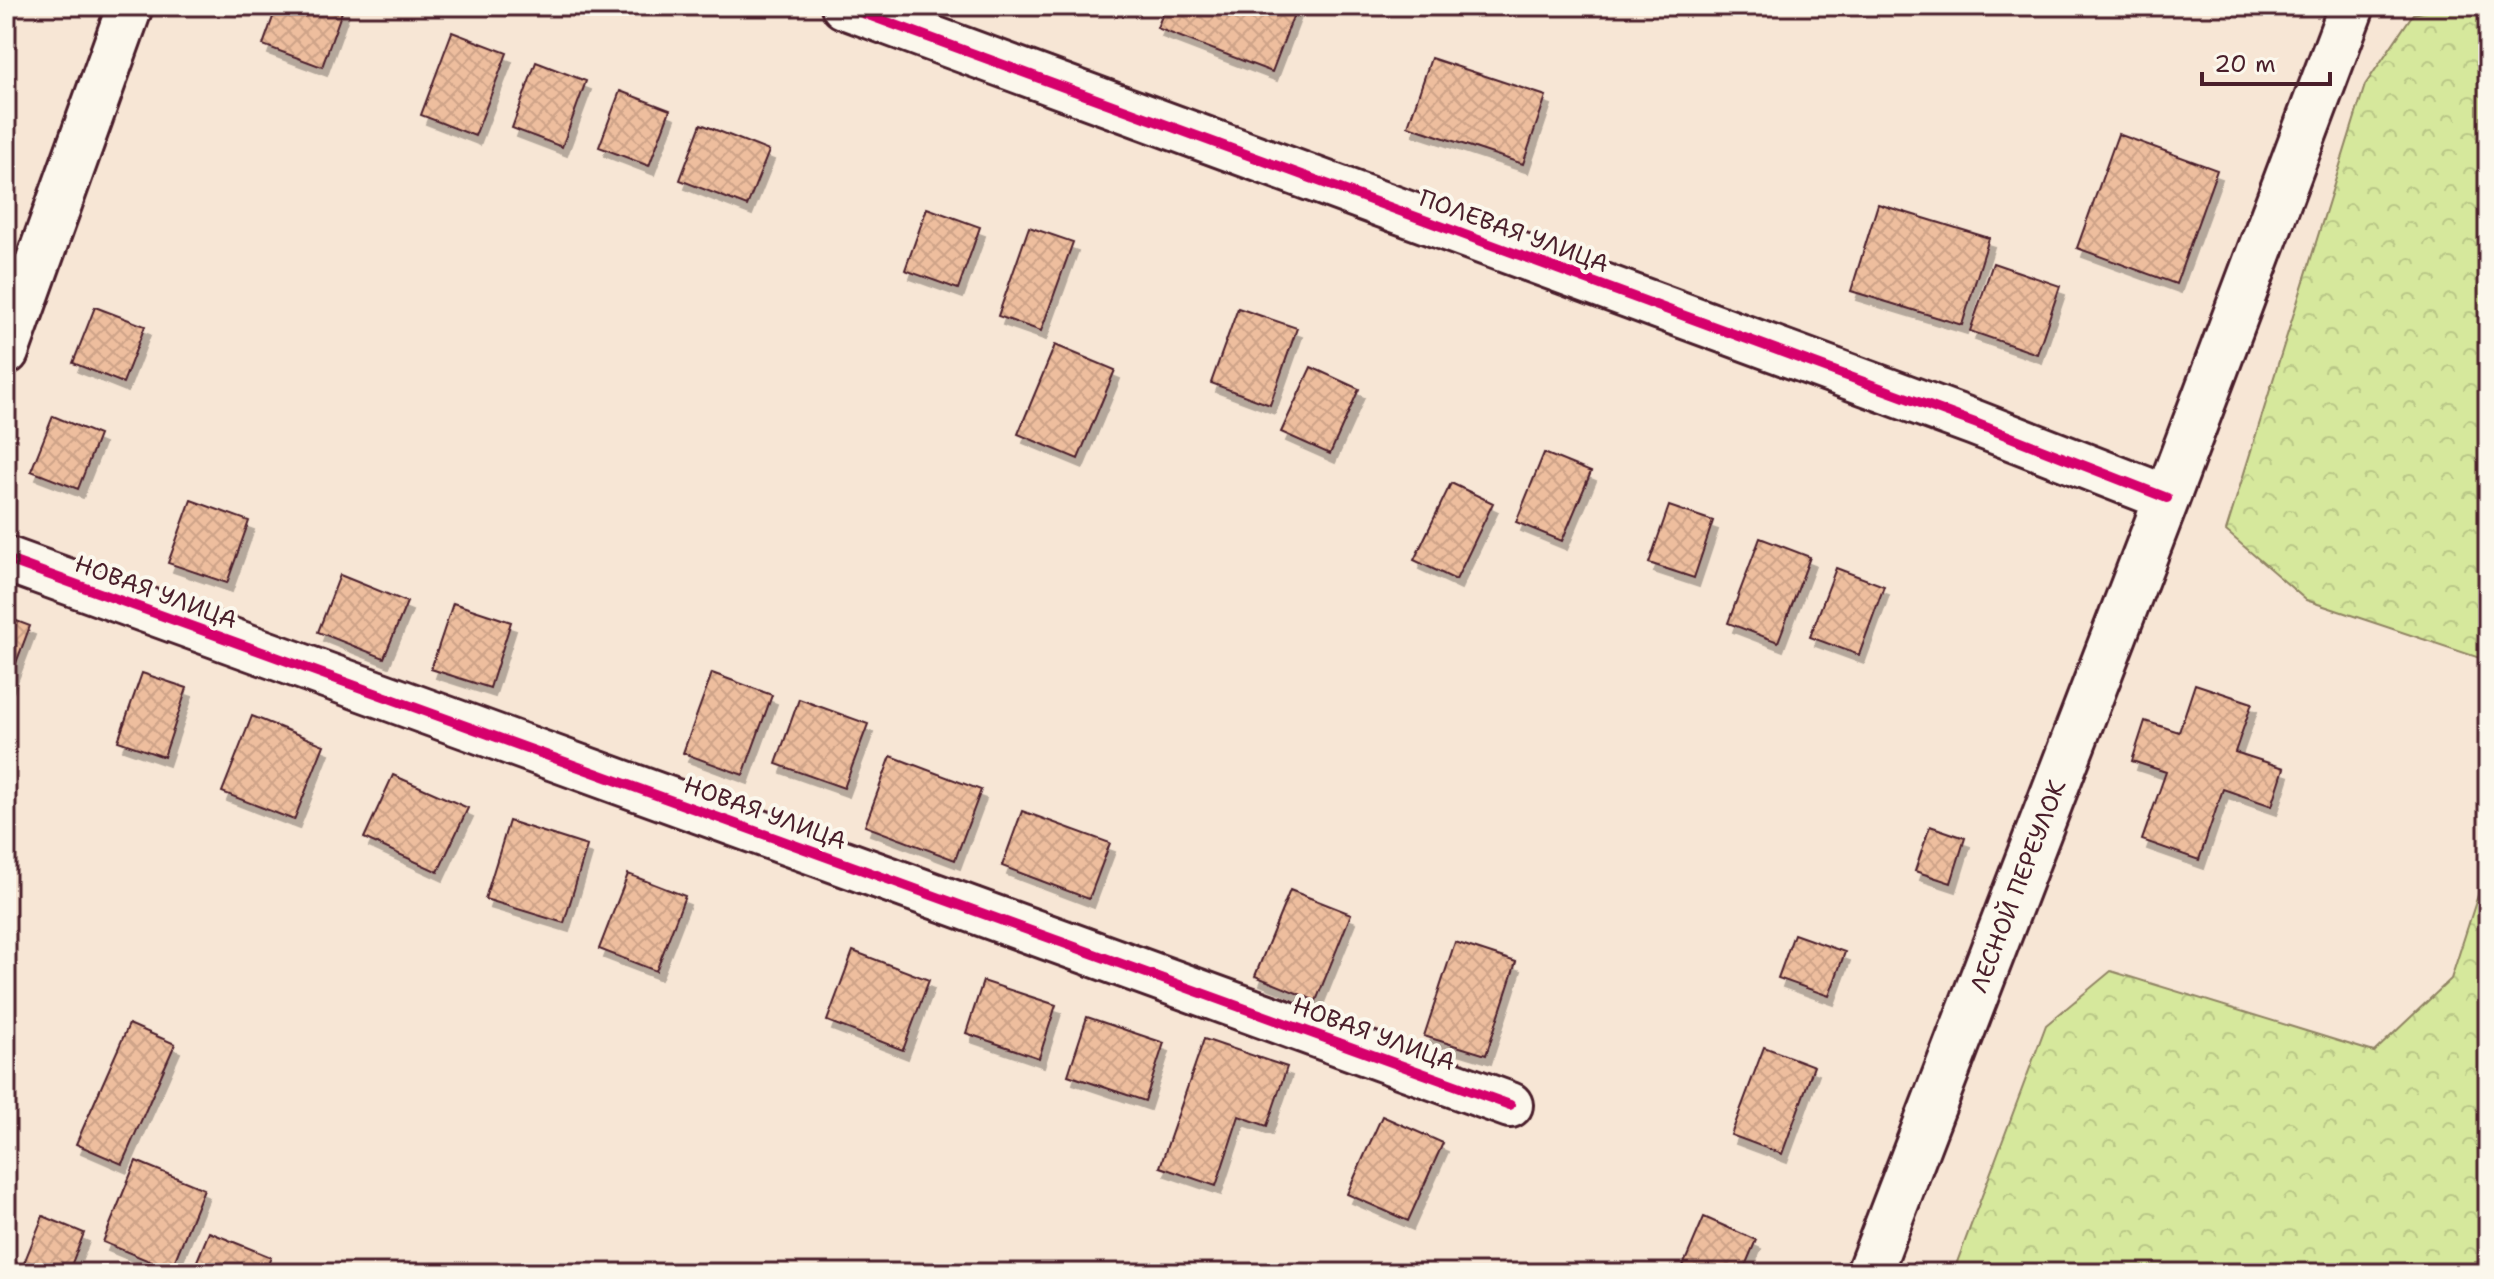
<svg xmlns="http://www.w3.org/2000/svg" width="2494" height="1279" font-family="'Shantell Sans',sans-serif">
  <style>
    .forest { fill: url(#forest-crowns); stroke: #908464; stroke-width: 2 }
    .building { fill: url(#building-cross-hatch); stroke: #4a1f2b; stroke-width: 2; filter: url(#shadow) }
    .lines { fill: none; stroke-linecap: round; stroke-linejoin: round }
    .minor-casing { stroke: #4a1f2b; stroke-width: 50 }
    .minor { stroke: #fbf7ec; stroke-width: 44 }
    .cycleway-casing { stroke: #fbf7ec; stroke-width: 15 }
    .cycleway { stroke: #d6006c; stroke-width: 10 }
    .labels { text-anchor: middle; stroke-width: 8; stroke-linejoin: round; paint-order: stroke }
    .street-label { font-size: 24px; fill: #4a1f2b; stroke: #fbf7ec }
  </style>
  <defs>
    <pattern id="forest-crowns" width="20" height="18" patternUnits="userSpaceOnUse" patternTransform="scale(2)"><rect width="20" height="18" fill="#d6e89c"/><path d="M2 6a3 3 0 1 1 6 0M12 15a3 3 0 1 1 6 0" fill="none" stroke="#b9c787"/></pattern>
    <pattern id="building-cross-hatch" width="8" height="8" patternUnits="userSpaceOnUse" patternTransform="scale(2)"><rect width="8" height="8" fill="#eebe9e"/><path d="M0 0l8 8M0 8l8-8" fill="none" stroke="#cea388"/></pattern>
    <filter id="shadow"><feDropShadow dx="5" dy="9" stdDeviation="0" flood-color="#0004"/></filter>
  </defs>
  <rect width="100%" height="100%" fill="#f7e6d5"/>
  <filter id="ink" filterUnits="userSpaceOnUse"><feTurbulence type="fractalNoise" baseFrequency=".0125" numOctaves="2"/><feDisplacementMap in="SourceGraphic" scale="16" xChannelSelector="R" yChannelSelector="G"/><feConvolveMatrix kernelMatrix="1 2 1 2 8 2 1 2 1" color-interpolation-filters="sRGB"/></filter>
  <g filter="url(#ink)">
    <path class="forest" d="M 2453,6 L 2480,6 L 2488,9 L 2488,666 L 2480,658 L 2306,600 L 2226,531 L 2365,85 L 2413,14 Z
      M 2488,864 L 2488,1273 L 1953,1273 L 2046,1025 L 2111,971 L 2374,1052 L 2451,979 Z"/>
    <path class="building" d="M 277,6 L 344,6 L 322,67 L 263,45 Z
      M 1166,6 L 1297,6 L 1272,72 L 1157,28 Z
      M 452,32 L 507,53 L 475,136 L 421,115 Z
      M 1431,58 L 1546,96 L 1523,164 L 1408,126 Z
      M 536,62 L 586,81 L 562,147 L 512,128 Z
      M 620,91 L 670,110 L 649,166 L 599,147 Z
      M 701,124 L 769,151 L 747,206 L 680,180 Z
      M 2118,134 L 2217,170 L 2176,284 L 2077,248 Z
      M 1878,204 L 1989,238 L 1962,325 L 1851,291 Z
      M 927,208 L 980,227 L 958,289 L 905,270 Z
      M 1029,227 L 1073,242 L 1041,331 L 998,316 Z
      M 1993,263 L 2060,286 L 2037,354 L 1970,331 Z
      M 95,307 L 145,326 L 123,383 L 73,363 Z
      M 1238,308 L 1297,328 L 1270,405 L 1211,383 Z
      M 1055,345 L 1115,370 L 1078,459 L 1018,434 Z
      M 1311,367 L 1359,389 L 1330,454 L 1281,432 Z
      M 53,416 L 99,435 L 78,489 L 31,471 Z
      M 1544,453 L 1591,472 L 1562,541 L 1516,522 Z
      M 1451,483 L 1493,503 L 1456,580 L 1414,560 Z
      M 191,500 L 249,521 L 227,583 L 168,563 Z
      M 1669,506 L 1713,521 L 1694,578 L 1649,563 Z
      M 1760,538 L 1810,557 L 1778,642 L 1728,623 Z
      M 1836,568 L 1884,586 L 1859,655 L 1810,637 Z
      M 340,575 L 407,602 L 384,658 L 318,632 Z
      M 453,603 L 511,622 L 490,688 L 431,669 Z
      M 6,617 L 30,626 L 8,684 L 6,683 Z
      M 142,673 L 187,688 L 164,757 L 118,741 Z
      M 712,673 L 772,695 L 743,775 L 683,753 Z
      M 2195,684 L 2252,703 L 2235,752 L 2284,768 L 2272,806 L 2223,789 L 2199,860 L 2142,840 L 2166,772 L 2132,761 L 2145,721 L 2179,732 Z
      M 799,699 L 868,724 L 844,788 L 776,764 Z
      M 252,716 L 324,745 L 294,820 L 222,792 Z
      M 891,756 L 981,790 L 955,860 L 865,826 Z
      M 393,775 L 468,808 L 438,872 L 364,838 Z
      M 1022,811 L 1110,843 L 1089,899 L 1002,866 Z
      M 509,821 L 587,846 L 564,923 L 485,899 Z
      M 1930,826 L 1965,838 L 1951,883 L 1915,871 Z
      M 628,874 L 685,896 L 656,971 L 599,949 Z
      M 1290,890 L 1351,914 L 1316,1001 L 1255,976 Z
      M 1794,934 L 1845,952 L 1829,996 L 1778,978 Z
      M 1455,942 L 1516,962 L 1486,1055 L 1424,1036 Z
      M 853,951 L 929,980 L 903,1050 L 827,1021 Z
      M 983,981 L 1056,1005 L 1039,1058 L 966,1033 Z
      M 1087,1017 L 1164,1043 L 1145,1101 L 1068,1075 Z
      M 129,1024 L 175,1044 L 122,1164 L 76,1144 Z
      M 1204,1039 L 1287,1067 L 1267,1126 L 1239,1116 L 1216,1186 L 1160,1167 Z
      M 1764,1047 L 1814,1066 L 1782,1154 L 1731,1135 Z
      M 1382,1116 L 1443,1143 L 1408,1221 L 1347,1194 Z
      M 136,1161 L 204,1189 L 171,1270 L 103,1242 Z
      M 43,1216 L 84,1233 L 68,1273 L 20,1273 Z
      M 1704,1217 L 1756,1240 L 1742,1273 L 1680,1273 Z
      M 209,1232 L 271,1257 L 265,1273 L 192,1273 Z"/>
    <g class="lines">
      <defs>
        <path id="minor" d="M 844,6 L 1975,423 L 2167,498
          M 6,352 L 130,6
          M 6,559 L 1510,1105
          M 1869,1273 L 2167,498 L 2352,6"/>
      </defs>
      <use href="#minor" class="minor-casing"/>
      <use href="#minor" class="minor"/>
      <defs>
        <path id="cycleway" d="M 844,6 L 1975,423 L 2167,498
          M 6,559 L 1510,1105"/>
      </defs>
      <use href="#cycleway" class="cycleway-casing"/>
      <use href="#cycleway" class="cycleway"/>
    </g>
  </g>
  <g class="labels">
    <g class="street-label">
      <text transform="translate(1514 231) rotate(20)" y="8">ПОЛЕВАЯ УЛИЦА</text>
      <text transform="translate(156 592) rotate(20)" y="8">НОВАЯ УЛИЦА</text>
      <text transform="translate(765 813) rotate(20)" y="8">НОВАЯ УЛИЦА</text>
      <text transform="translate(2018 886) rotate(-69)" y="8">ЛЕСНОЙ ПЕРЕУЛОК</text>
      <text transform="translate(1374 1034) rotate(20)" y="8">НОВАЯ УЛИЦА</text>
    </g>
  </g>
  <rect width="2494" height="1279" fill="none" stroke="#fbf7ec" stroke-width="32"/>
  <rect x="16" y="16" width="2462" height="1247" fill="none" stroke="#4a1f2b" stroke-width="3" filter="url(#ink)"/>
  <path d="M2202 72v12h128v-12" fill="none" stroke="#4a1f2b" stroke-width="4"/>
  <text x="2214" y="72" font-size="24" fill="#4a1f2b" stroke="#fbf7ec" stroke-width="6" paint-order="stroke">20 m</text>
</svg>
